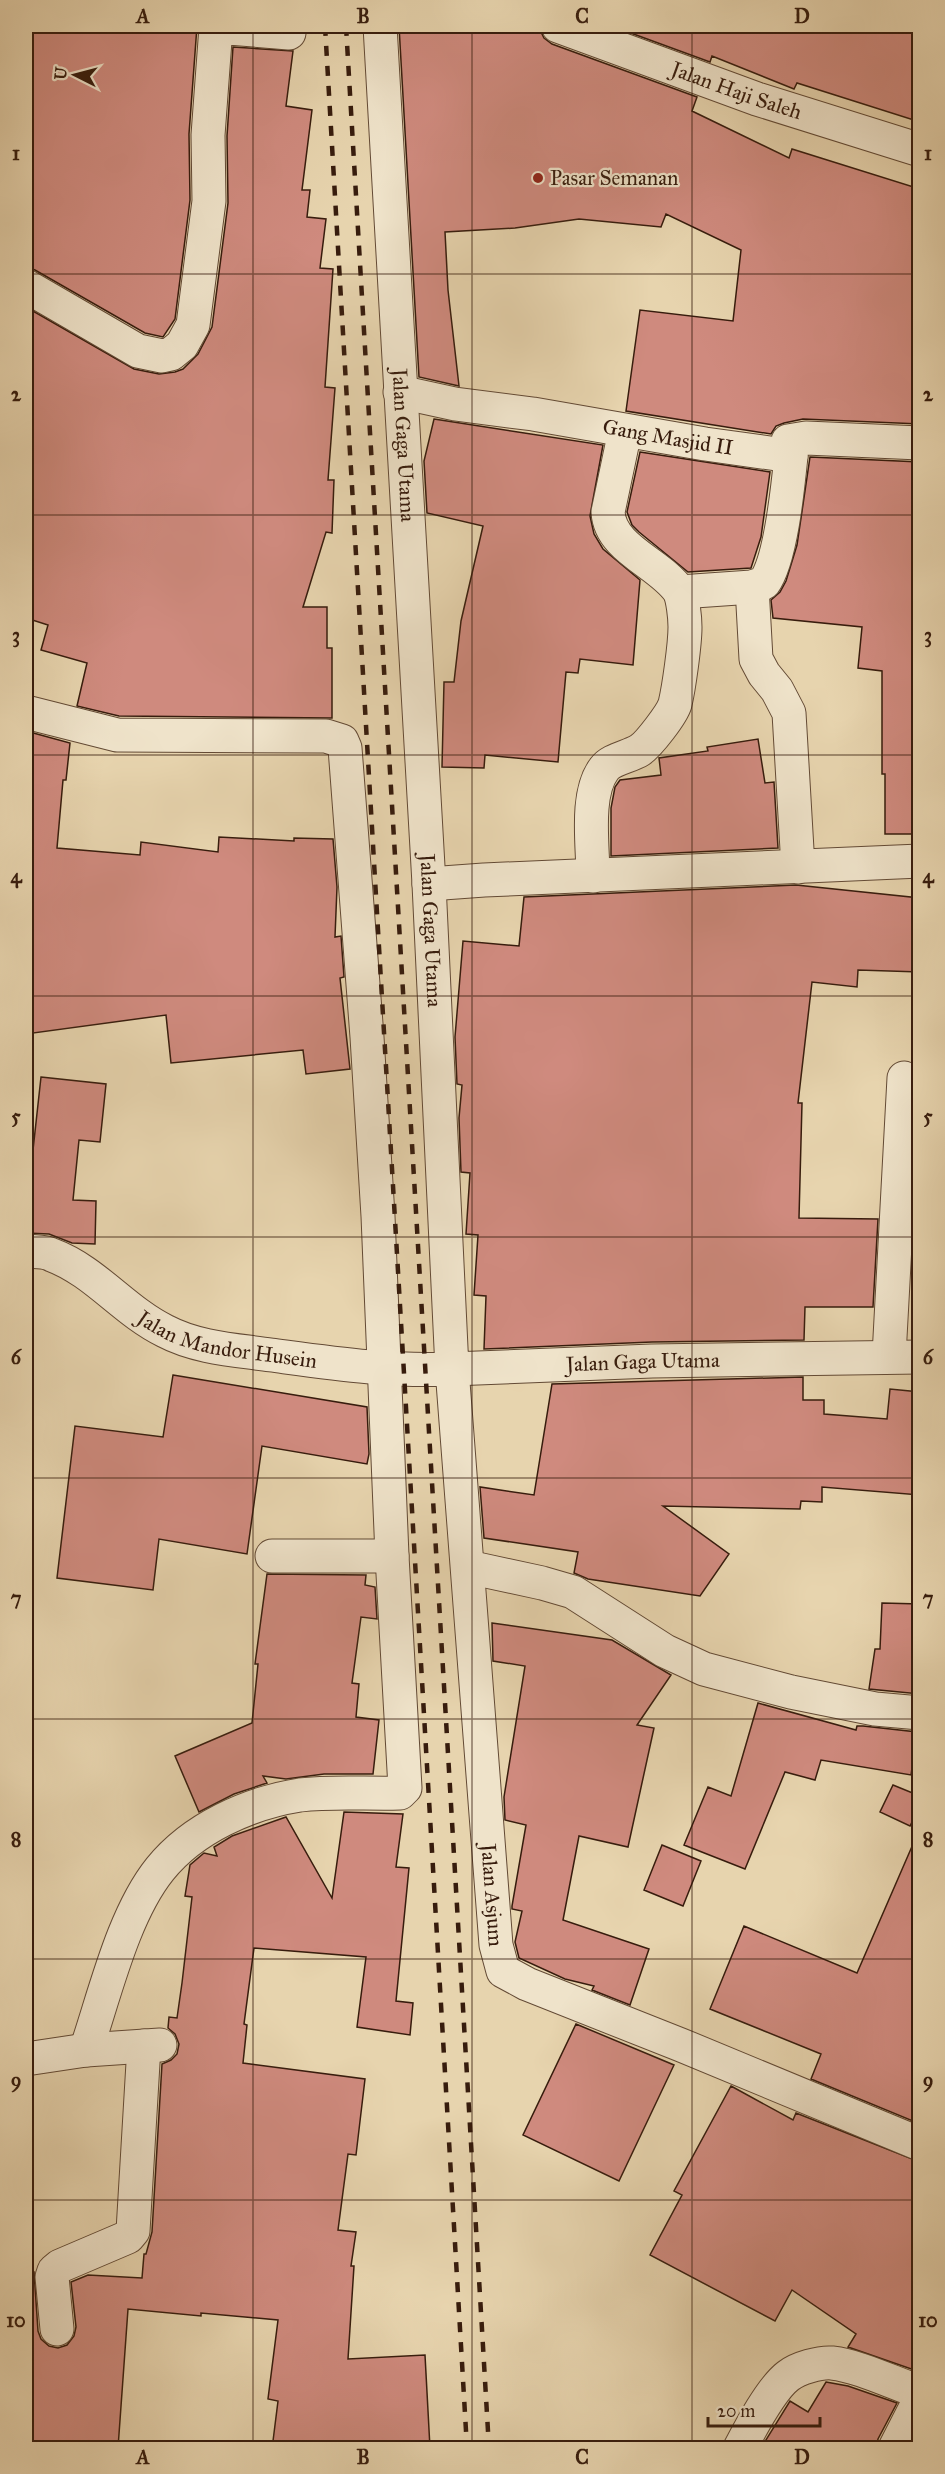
<svg xmlns="http://www.w3.org/2000/svg" width="945" height="2474" font-family="'IM FELL Great Primer',serif">
  <style>
    .building { fill: #cf8a7e; stroke: #371c0d; stroke-width: 1.5 }
    .lines { fill: none; stroke-linecap: round; stroke-linejoin: round }
    .minor-casing { stroke: #634a35; stroke-width: 35 }
    .minor { stroke: #efe3ca; stroke-width: 33 }
    .rail { stroke: #371c0d; stroke-width: 4.5; stroke-dasharray: 10 10; stroke-linecap: butt }
    .grid { fill: none; stroke: #371c0d; stroke-width: 1.5; stroke-opacity: 0.55 }
    .poi-dot { fill: #8f2418; stroke: #efe3ca; stroke-width: 2 }
    .labels { text-anchor: middle; stroke-width: 4.5; stroke-linejoin: round; paint-order: stroke }
    .street-label { font-size: 21px; fill: #371c0d; stroke: #efe3ca }
    .poi-label { font-size: 21px; fill: #371c0d; stroke: #efe3ca; text-anchor: start }
    .neatline { fill: none; stroke: #371c0d; stroke-width: 2 }
    .grid-label { font-size: 20px; text-anchor: middle; font-weight: bold; fill: #371c0d }
  </style>
  <rect width="100%" height="100%" fill="#e7d4ae"/>
  <filter id="stains"><feTurbulence type="fractalNoise" baseFrequency=".00333" numOctaves="4"/><feColorMatrix values="0 0 0 0 .2 0 0 0 0 .09 0 0 0 0 .02 0 0 0 .5 -.17"/></filter>
  <radialGradient id="worn" r=".72"><stop offset=".6" stop-color="#630" stop-opacity="0"/><stop offset="1" stop-color="#630" stop-opacity=".3"/></radialGradient>
  <path class="building" d="M 26,26 L 197,26 L 189,134 L 190,200 L 175,319 L 163,337 L 145,333 L 35,270 L 26,267 Z
    M 399,26 L 528,26 L 540,30 L 544,38 L 552,44 L 697,97 L 692,111 L 789,158 L 792,149 L 920,189 L 920,424 L 803,419 L 784,423 L 776,426 L 771,434 L 626,411 L 640,310 L 733,321 L 741,250 L 666,214 L 661,227 L 579,219 L 515,228 L 445,232 L 448,290 L 459,386 L 419,377 Z
    M 631,26 L 920,26 L 920,122 L 797,83 L 794,89 L 712,56 L 710,62 L 628,32 Z
    M 233,47 L 293,51 L 286,106 L 312,110 L 302,190 L 310,190 L 307,217 L 326,219 L 320,268 L 333,269 L 325,387 L 335,388 L 328,480 L 334,480 L 332,533 L 326,532 L 303,607 L 327,607 L 327,648 L 332,648 L 332,718 L 119,716 L 77,706 L 87,663 L 41,650 L 48,625 L 26,618 L 26,307 L 134,369 L 159,374 L 175,372 L 183,369 L 198,354 L 212,327 L 228,203 L 227,136 Z
    M 434,419 L 603,445 L 590,516 L 594,534 L 603,549 L 640,580 L 633,665 L 580,659 L 578,673 L 566,672 L 558,762 L 485,755 L 484,768 L 442,767 L 444,682 L 454,682 L 461,621 L 483,526 L 427,513 L 424,461 Z
    M 640,452 L 770,472 L 761,537 L 751,568 L 688,572 L 639,532 L 632,525 L 627,512 Z
    M 810,457 L 920,462 L 920,834 L 885,834 L 885,774 L 882,774 L 882,671 L 858,668 L 862,627 L 773,618 L 771,600 L 780,592 L 786,581 L 797,545 Z
    M 26,731 L 70,743 L 66,780 L 63,780 L 57,848 L 140,855 L 141,842 L 218,852 L 219,837 L 294,841 L 294,838 L 333,839 L 337,887 L 335,937 L 341,936 L 344,977 L 340,978 L 350,1069 L 306,1074 L 303,1050 L 171,1063 L 166,1015 L 26,1034 Z
    M 758,739 L 765,783 L 774,782 L 778,848 L 611,856 L 611,808 L 615,787 L 620,780 L 661,775 L 659,758 L 708,751 L 707,747 Z
    M 796,885 L 920,898 L 920,972 L 858,970 L 857,987 L 812,982 L 798,1103 L 802,1103 L 799,1218 L 878,1219 L 873,1307 L 805,1307 L 804,1340 L 652,1342 L 484,1349 L 486,1296 L 474,1295 L 478,1235 L 466,1234 L 470,1173 L 461,1172 L 459,1118 L 462,1085 L 457,1084 L 455,1037 L 463,941 L 519,946 L 524,897 Z
    M 41,1077 L 106,1084 L 100,1142 L 79,1140 L 73,1200 L 96,1201 L 95,1244 L 72,1243 L 49,1234 L 26,1233 L 27,1158 L 32,1159 Z
    M 173,1375 L 367,1407 L 369,1454 L 367,1464 L 262,1446 L 247,1554 L 159,1539 L 153,1590 L 57,1578 L 75,1426 L 163,1437 Z
    M 803,1377 L 803,1400 L 824,1400 L 824,1414 L 887,1419 L 890,1389 L 920,1392 L 920,1495 L 822,1487 L 822,1502 L 801,1501 L 800,1509 L 663,1506 L 729,1554 L 700,1596 L 588,1579 L 574,1573 L 578,1552 L 484,1538 L 480,1487 L 534,1495 L 552,1384 Z
    M 267,1574 L 366,1575 L 365,1585 L 375,1587 L 377,1619 L 361,1617 L 352,1683 L 359,1684 L 356,1717 L 379,1720 L 373,1774 L 324,1774 L 286,1779 L 263,1776 L 267,1783 L 234,1794 L 199,1812 L 175,1756 L 252,1723 L 258,1664 L 255,1664 Z
    M 882,1603 L 920,1604 L 920,1694 L 869,1689 L 875,1649 L 880,1649 Z
    M 492,1623 L 612,1640 L 671,1675 L 637,1725 L 654,1728 L 628,1847 L 579,1836 L 563,1920 L 649,1949 L 630,2005 L 592,1990 L 594,1986 L 565,1979 L 519,1958 L 515,1942 L 522,1911 L 512,1909 L 512,1906 L 526,1825 L 505,1820 L 504,1797 L 525,1666 L 493,1661 Z
    M 758,1703 L 856,1730 L 857,1726 L 863,1726 L 917,1732 L 911,1775 L 821,1760 L 815,1780 L 785,1772 L 745,1869 L 684,1845 L 708,1787 L 731,1796 Z
    M 893,1785 L 920,1796 L 920,1806 L 910,1826 L 880,1812 Z
    M 344,1812 L 403,1814 L 396,1867 L 409,1868 L 396,2001 L 413,2003 L 410,2035 L 357,2027 L 366,1957 L 254,1948 L 244,2024 L 247,2025 L 243,2063 L 365,2079 L 356,2155 L 348,2154 L 338,2230 L 356,2232 L 351,2266 L 354,2266 L 348,2359 L 425,2355 L 430,2448 L 336,2448 L 273,2441 L 278,2401 L 268,2399 L 278,2320 L 201,2313 L 201,2316 L 128,2309 L 118,2448 L 26,2448 L 26,2271 L 34,2272 L 38,2331 L 41,2339 L 49,2346 L 58,2348 L 67,2345 L 74,2336 L 76,2327 L 71,2282 L 88,2275 L 142,2278 L 144,2254 L 146,2254 L 152,2232 L 162,2064 L 171,2060 L 177,2054 L 179,2044 L 175,2034 L 168,2028 L 169,2017 L 177,2018 L 182,1983 L 192,1897 L 185,1896 L 190,1865 L 204,1853 L 217,1856 L 214,1847 L 232,1836 L 286,1817 L 332,1898 Z
    M 920,1828 L 920,2124 L 811,2079 L 821,2054 L 710,2009 L 744,1926 L 857,1973 Z
    M 662,1845 L 701,1861 L 683,1906 L 644,1890 Z
    M 576,2024 L 674,2065 L 619,2181 L 523,2135 Z
    M 731,2086 L 793,2120 L 796,2113 L 920,2162 L 920,2372 L 848,2347 L 856,2334 L 792,2290 L 775,2321 L 650,2255 L 682,2195 L 674,2191 Z
    M 826,2382 L 848,2386 L 897,2403 L 878,2439 L 876,2448 L 761,2448 L 790,2401 L 808,2412 Z"/>
  <g class="lines">
    <defs>
      <g id="minor">
        <path id="s1" d="M 380,26 L 429,884 L 452,1369 L 652,1361 L 920,1357"/>
        <path id="s2" d="M 558,26 L 757,99 L 920,150"/>
        <path d="M 26,286 L 138,351 L 162,356 L 171,354 L 182,345 L 193,325 L 209,201 L 208,135 L 216,27 L 289,33"/>
        <path id="s3" d="M 400,392 L 455,404 L 533,414 L 705,444 L 791,456 L 788,441 L 806,438 L 920,443"/>
        <path d="M 752,587 L 756,659 L 764,674 L 777,690 L 789,713 L 798,867"/>
        <path d="M 680,592 L 752,587 L 764,583 C 781,560 788,486 791,456"/>
        <path d="M 26,712 L 117,735 L 326,736 L 342,741 L 345,748 L 367,1037 L 378,1216 L 392,1556 L 272,1556"/>
        <path d="M 593,876 C 593,846 585,794 604,769 C 611,759 629,757 640,750 C 649,744 672,714 675,704 C 679,687 685,644 685,627 C 685,618 683,598 679,591 C 660,563 610,549 608,512 L 625,431"/>
        <path d="M 429,884 L 484,880 L 920,861"/>
        <path id="s4" d="M 26,1251 C 34,1252 45,1251 52,1255 C 95,1271 124,1311 165,1331 C 197,1348 236,1350 271,1355 C 331,1363 391,1372 452,1369 L 496,1945 L 503,1971 L 527,1984 L 681,2045 L 920,2144"/>
        <path d="M 889,1356 L 904,1078"/>
        <path d="M 468,1567 L 542,1583 L 573,1592 L 665,1651 L 704,1669 L 791,1692 L 875,1709 L 920,1713"/>
        <path d="M 86,2050 C 105,1994 123,1915 160,1869 C 193,1828 249,1803 300,1795 C 333,1791 367,1794 400,1793 L 405,1788 L 392,1556"/>
        <path d="M 26,2059 L 86,2050 L 160,2045"/>
        <path d="M 57,2329 L 52,2277 L 54,2271 L 60,2266 L 128,2237 L 133,2231 L 144,2046"/>
        <path d="M 740,2448 C 750,2429 771,2389 788,2376 C 798,2368 820,2362 832,2363 C 859,2366 893,2383 920,2392"/>
        <path d="M 895,2448 L 920,2399"/>
      </g>
    </defs>
    <use href="#minor" class="minor-casing"/>
    <use href="#minor" class="minor"/>
    <path class="rail" d="M 325,26 L 467,2448
      M 346,26 L 489,2448"/>
  </g>
  <path class="grid" d="M 253,26 L 253,2448M 472,26 L 472,2448M 692,26 L 692,2448M 26,274 L 920,274M 26,515 L 920,515M 26,755 L 920,755M 26,996 L 920,996M 26,1237 L 920,1237M 26,1478 L 920,1478M 26,1719 L 920,1719M 26,1959 L 920,1959M 26,2200 L 920,2200"/>
  <circle class="poi-dot" cx="538" cy="178" r="6"/>
  <g class="labels">
    <g class="street-label">
      <text dy="7" stroke="none"><textPath href="#s2" startOffset="190">Jalan Haji Saleh</textPath></text>
      <text dy="7" stroke="none"><textPath href="#s3" startOffset="272">Gang Masjid II</textPath></text>
      <text dy="7" stroke="none"><textPath href="#s1" startOffset="420">Jalan Gaga Utama</textPath></text>
      <text dy="7" stroke="none"><textPath href="#s1" startOffset="906">Jalan Gaga Utama</textPath></text>
      <text dy="7" stroke="none"><textPath href="#s4" startOffset="226">Jalan Mandor Husein</textPath></text>
      <text dy="7" stroke="none"><textPath href="#s1" startOffset="1536">Jalan Gaga Utama</textPath></text>
      <text dy="7" stroke="none"><textPath href="#s4" startOffset="982">Jalan Asjum</textPath></text>
    </g>
    <g class="poi-label">
      <text x="550" y="185">Pasar Semanan</text>
    </g>
  </g>
  <rect width="945" height="2474" fill="none" stroke="#e7d4ae" stroke-width="66"/>
  <g transform="translate(75 75) rotate(276)" stroke="#efe3ca" stroke-width="4.5" paint-order="stroke">
  <path d="M0-4.5L10 22L0 15L-10 22Z" fill="#371c0d"/>
  <text y="-9" font-size="16" font-weight="bold" text-anchor="middle" fill="#371c0d">U</text>
  </g>
  <path d="M708 2417v9h112v-9" fill="none" stroke="#371c0d" stroke-width="3"/>
  <text x="717" y="2417" font-size="18" fill="#371c0d" stroke="#efe3ca" stroke-width="4.5" paint-order="stroke">20 m</text>
  <rect x="33" y="33" width="879" height="2408" class="neatline"/>
  <g class="grid-label">
    <text x="143" y="23">A</text>
    <text x="363" y="23">B</text>
    <text x="582" y="23">C</text>
    <text x="802" y="23">D</text>
    <text x="16" y="160">1</text>
    <text x="928" y="160">1</text>
    <text x="16" y="401">2</text>
    <text x="928" y="401">2</text>
    <text x="16" y="642">3</text>
    <text x="928" y="642">3</text>
    <text x="16" y="883">4</text>
    <text x="928" y="883">4</text>
    <text x="16" y="1123">5</text>
    <text x="928" y="1123">5</text>
    <text x="16" y="1364">6</text>
    <text x="928" y="1364">6</text>
    <text x="16" y="1605">7</text>
    <text x="928" y="1605">7</text>
    <text x="16" y="1846">8</text>
    <text x="928" y="1846">8</text>
    <text x="16" y="2087">9</text>
    <text x="928" y="2087">9</text>
    <text x="16" y="2327">10</text>
    <text x="928" y="2327">10</text>
    <text x="143" y="2464">A</text>
    <text x="363" y="2464">B</text>
    <text x="582" y="2464">C</text>
    <text x="802" y="2464">D</text>
  </g>
  <rect width="100%" height="100%" filter="url(#stains)"/>
  <rect width="100%" height="100%" fill="url(#worn)"/>
</svg>
